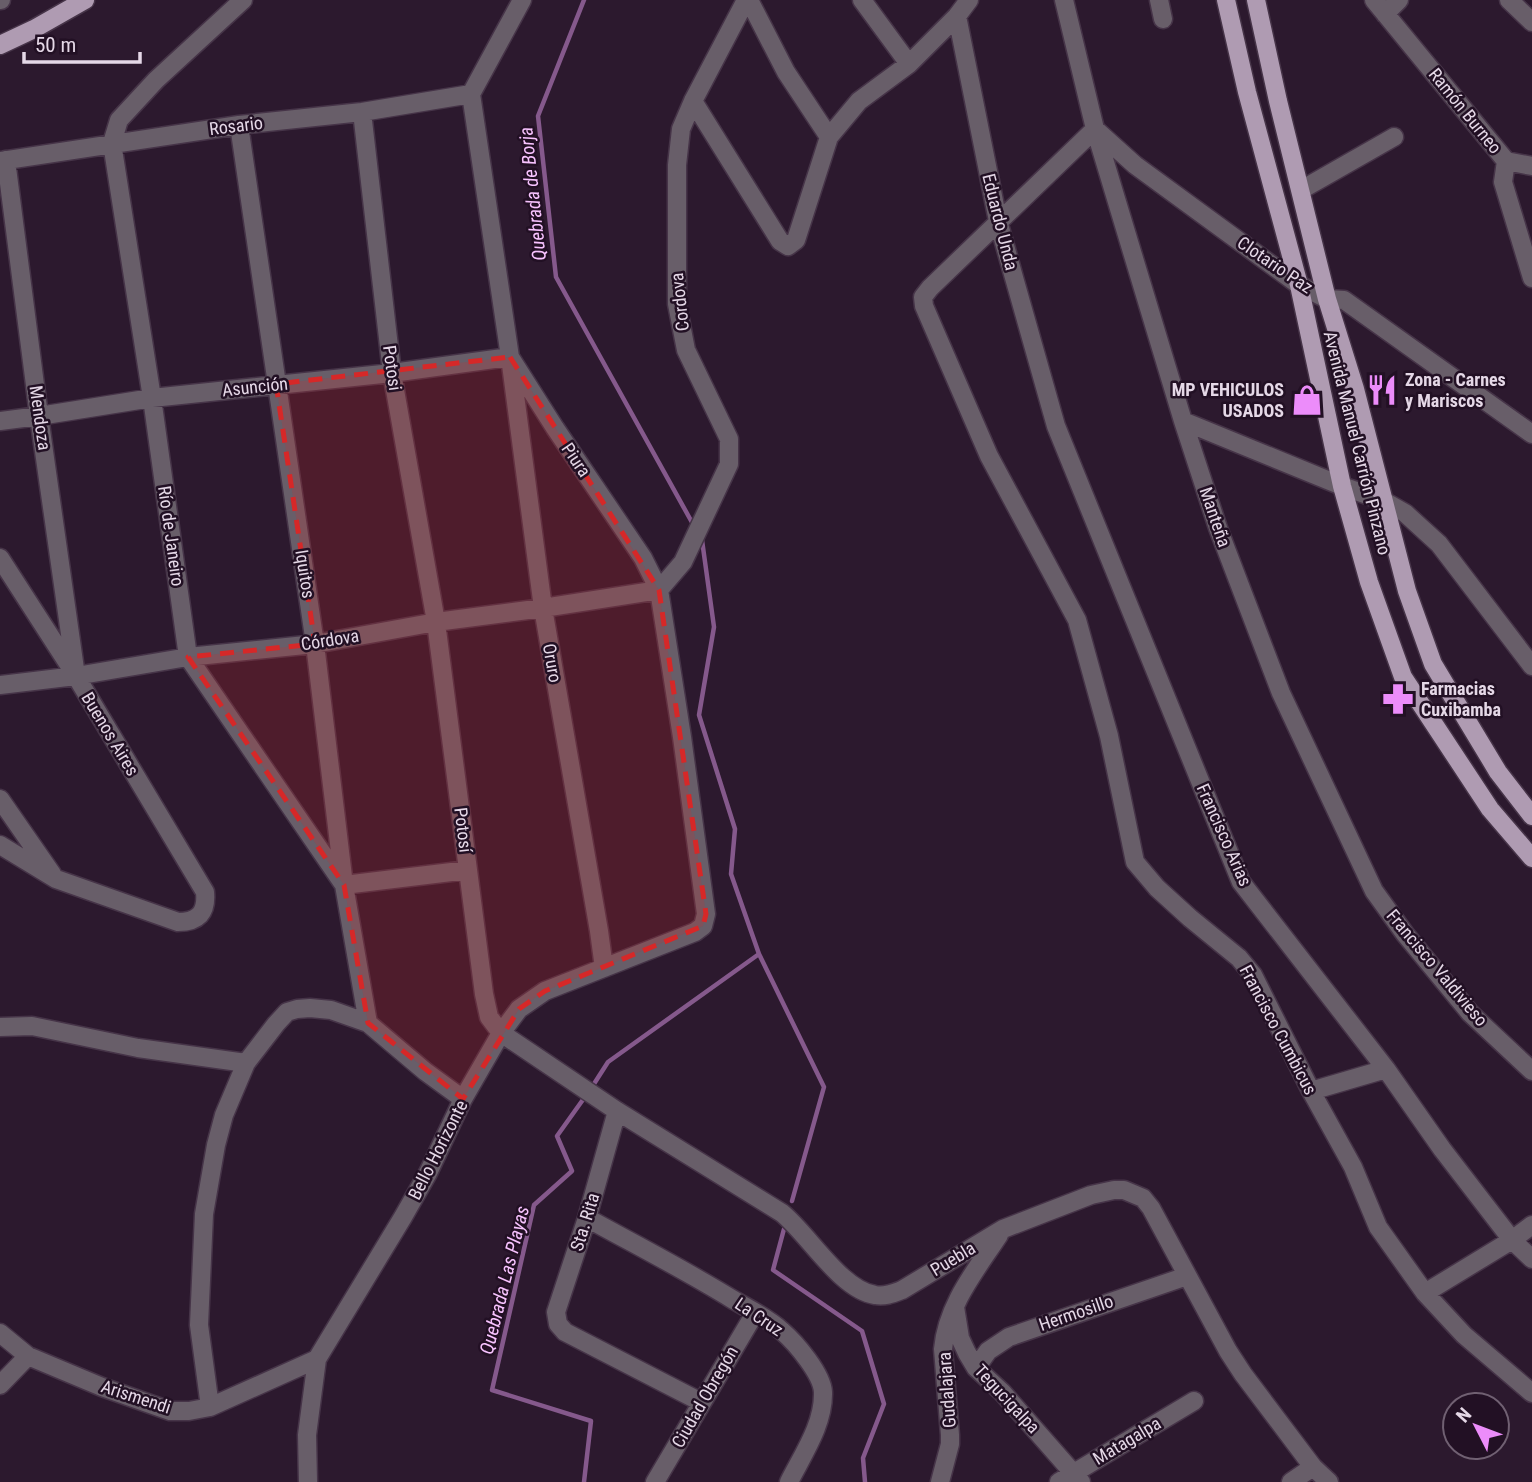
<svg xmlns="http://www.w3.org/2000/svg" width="1532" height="1482" font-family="'Roboto Condensed',sans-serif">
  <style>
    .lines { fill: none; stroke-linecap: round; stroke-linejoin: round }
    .stream { stroke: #85598c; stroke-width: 4.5 }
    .minor-casing { stroke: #463448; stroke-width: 21 }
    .tertiary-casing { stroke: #463448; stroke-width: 21 }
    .primary-casing { stroke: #463448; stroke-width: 21 }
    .minor { stroke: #685e69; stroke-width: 18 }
    .tertiary { stroke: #685e69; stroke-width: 18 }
    .primary { stroke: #af9bb2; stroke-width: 18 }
    .marked { fill: #d62828; fill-opacity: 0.2; stroke: #d62828; stroke-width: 5; stroke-dasharray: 14 9; stroke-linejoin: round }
    .labels { text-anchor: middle; stroke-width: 5; stroke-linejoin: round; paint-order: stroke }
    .street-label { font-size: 18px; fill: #e5d8e7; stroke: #221024 }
    .poi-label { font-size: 18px; font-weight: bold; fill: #e5d8e7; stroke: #221024; text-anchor: start }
    .water-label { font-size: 19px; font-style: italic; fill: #f8c3ff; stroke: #221024 }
  </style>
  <rect width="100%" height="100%" fill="#2c192e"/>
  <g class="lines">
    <path class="stream" d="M 584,0 L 538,116 L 556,277 L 694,526
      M 702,540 L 714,627 L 699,715 L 735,829 L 731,874 L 759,954 L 824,1087 L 792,1201
      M 592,1087 L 608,1062 L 759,954
      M 784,1229 L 773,1270 L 862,1331 L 884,1404 L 863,1458 L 865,1482
      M 584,1482 L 591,1421 L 492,1390 L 534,1205 L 572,1171 L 557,1136 L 587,1094"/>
    <defs>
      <path id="minor" d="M 0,0 L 1,0
        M 243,0 L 156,80 L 119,120 L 112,143 L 152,398 L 188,657 L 344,885
        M 522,0 L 471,94 L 510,357 L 543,608 L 599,931 L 604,968
        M 749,0 L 786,72 L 829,137
        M 862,0 L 909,64
        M 1064,0 L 1095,129 L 1183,421 L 1218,528 L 1281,693 L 1374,891 L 1405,934 L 1470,1013 L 1532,1071
        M 1159,0 L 1163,19
        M 1374,0 L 1506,161 L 1503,182 L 1532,278
        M 1509,0 L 1532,22
        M 1385,14 L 1399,0
        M 957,16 L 998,221 L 1056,426 L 1241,882 L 1386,1069 L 1442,1149 L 1512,1240 L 1532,1259
        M 693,101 L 780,241 L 788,246 L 796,240 L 829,137 L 859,101 L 909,64 L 957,16 L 969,0
        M 362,112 L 392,373 L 436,622 L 484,994 L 489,1017 L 501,1033 L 617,1111 L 782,1213 C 809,1235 841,1290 875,1295 C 885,1297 894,1293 902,1290 L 1003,1229 L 1091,1195 L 1114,1190 L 1124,1190 L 1143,1198 L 1151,1208 L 1228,1351 L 1243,1374 L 1313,1467 L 1329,1482
        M 239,125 L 315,644 L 344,885 L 368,1023
        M 1095,129 L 930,288 L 923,297 L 924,306 L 989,456 L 1077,620 L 1109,736 L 1135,862 L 1157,888 L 1190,918 L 1239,958 L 1253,975 L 1311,1091 L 1353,1167 L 1378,1227 L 1425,1293 L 1464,1335 L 1532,1393
        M 1095,129 L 1135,165 L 1299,285 L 1327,299 L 1344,300 L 1532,434
        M 6,160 L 39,416 L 75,669
        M 0,161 L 239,125 L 362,112 L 471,94
        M 1506,161 L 1532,166
        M 1301,190 L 1394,137
        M 0,421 L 39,416 L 152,398 L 392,373 L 510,357
        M 1183,421 L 1342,486
        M 0,558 L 76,676 L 205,892 C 207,913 198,922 178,922 L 56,879 L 0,845
        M 0,685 L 76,676 L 188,657 L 315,644 L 436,622 L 543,608 L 659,590 L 683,562 L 729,464 L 729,439 L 686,350 L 677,304 L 677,165 L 681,129 L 693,101 L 746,0
        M 0,799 L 52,874
        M 344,885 L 468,870
        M 0,1027 L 32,1026 L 138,1048 L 246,1063
        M 1311,1091 L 1386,1069
        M 617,1111 L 587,1218 L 556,1312 L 558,1324 L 565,1332 L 701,1402
        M 587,1218 C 636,1245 685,1270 732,1299 C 749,1309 768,1318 782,1331 C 796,1343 822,1374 823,1392 C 824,1424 803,1454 789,1482
        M 1425,1293 L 1512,1240 L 1532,1225
        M 955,1307 L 960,1338 L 967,1353 L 976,1368 L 1002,1392 L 1081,1482
        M 0,1333 L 28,1356 L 102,1387 L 170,1411 L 189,1411 L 210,1407 L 317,1359
        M 976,1368 L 988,1351 L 1009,1337 L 1187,1276
        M 0,1385 L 28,1356
        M 210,1407 L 199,1325 L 204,1214 L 216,1145 L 224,1115 L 246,1063 L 276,1024 L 287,1012 L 297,1009 L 310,1008 L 331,1010 L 368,1023 L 426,1072 L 463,1099
        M 308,1482 L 307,1435 L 317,1359 L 403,1217 L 428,1173 L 463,1099 L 501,1033 L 519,1009 L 545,991 L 695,932 L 703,926 L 706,914 L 682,737 L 659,590 L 643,558 L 555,428 L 510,357
        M 655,1482 L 755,1313
        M 940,1482 L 950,1444 L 950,1435 L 943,1349 C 947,1305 976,1270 999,1235
        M 1059,1482 L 1194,1401
        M 1291,1482 L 1313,1467"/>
      <path id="tertiary" d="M 1342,486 L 1384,501 L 1405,513 L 1439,544 L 1532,666"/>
      <path id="primary" d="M 1226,0 L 1247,92 L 1299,285 L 1342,486 L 1369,582 L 1403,677 L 1490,809 L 1532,858
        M 1256,0 L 1278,101 L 1327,299 L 1355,389 L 1407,591 L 1433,664 L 1498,772 L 1532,816
        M 0,45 L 34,29 L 85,0"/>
    </defs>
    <use href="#minor" class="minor-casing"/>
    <use href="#tertiary" class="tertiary-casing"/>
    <use href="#primary" class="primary-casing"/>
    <use href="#minor" class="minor"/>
    <use href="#tertiary" class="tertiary"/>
    <use href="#primary" class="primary"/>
  </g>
  <path class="marked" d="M 510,357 L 659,590 L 706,914 L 703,926 L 545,991 L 519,1009 L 463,1099 L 368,1023 L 344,885 L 188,657 L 315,644 L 276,384 Z"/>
  <defs>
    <symbol id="restaurant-bare" viewBox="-9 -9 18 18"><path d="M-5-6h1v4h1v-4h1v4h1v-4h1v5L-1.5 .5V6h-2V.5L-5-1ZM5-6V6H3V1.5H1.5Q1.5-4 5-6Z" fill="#ec8cfa" stroke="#221024" stroke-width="2.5" paint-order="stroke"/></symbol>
    <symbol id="shop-bare" viewBox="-9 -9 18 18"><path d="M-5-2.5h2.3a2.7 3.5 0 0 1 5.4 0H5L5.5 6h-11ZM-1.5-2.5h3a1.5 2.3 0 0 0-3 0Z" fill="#ec8cfa" stroke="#221024" stroke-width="2.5" paint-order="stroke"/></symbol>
    <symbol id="pharmacy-bare" viewBox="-9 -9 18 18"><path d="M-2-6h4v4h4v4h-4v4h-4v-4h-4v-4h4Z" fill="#ec8cfa" stroke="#221024" stroke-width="2.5" paint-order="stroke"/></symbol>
  </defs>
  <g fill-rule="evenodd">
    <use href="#restaurant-bare" x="1360" y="368" width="44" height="44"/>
    <use href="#shop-bare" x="1285" y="378" width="44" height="44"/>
    <use href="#pharmacy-bare" x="1376" y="677" width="44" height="44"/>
  </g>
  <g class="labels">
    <g class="street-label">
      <text transform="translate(1465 111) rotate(51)" y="6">Ramón Burneo</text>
      <text transform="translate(236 126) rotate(-7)" y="6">Rosario</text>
      <text transform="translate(1000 222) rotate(76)" y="6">Eduardo Unda</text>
      <text transform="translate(1275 265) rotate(34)" y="6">Clotario Paz</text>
      <text transform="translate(680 302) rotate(-96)" y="6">Cordova</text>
      <text transform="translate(392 368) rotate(82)" y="6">Potosi</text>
      <text transform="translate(255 387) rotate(-6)" y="6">Asunción</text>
      <text transform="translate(40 418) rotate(82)" y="6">Mendoza</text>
      <text transform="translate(1357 443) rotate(76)" y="6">Avenida Manuel Carrión Pinzano</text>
      <text transform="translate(576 460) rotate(56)" y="6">Piura</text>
      <text transform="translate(1215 517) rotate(71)" y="6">Manteña</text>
      <text transform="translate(171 536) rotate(82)" y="6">Río de Janeiro</text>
      <text transform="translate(305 574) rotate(81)" y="6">Iquitos</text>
      <text transform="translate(330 640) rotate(-9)" y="6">Córdova</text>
      <text transform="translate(552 663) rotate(80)" y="6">Oruro</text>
      <text transform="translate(110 734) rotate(59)" y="6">Buenos Aires</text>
      <text transform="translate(463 830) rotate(83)" y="6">Potosí</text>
      <text transform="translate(1224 835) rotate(66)" y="6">Francisco Arias</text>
      <text transform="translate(1437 968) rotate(50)" y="6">Francisco Valdivieso</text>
      <text transform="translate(1278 1030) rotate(62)" y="6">Francisco Cumbicus</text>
      <text transform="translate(438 1150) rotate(-63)" y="6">Bello Horizonte</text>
      <text transform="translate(585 1222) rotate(-73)" y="6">Sta. Rita</text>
      <text transform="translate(953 1259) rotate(-31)" y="6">Puebla</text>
      <text transform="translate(1076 1313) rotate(-19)" y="6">Hermosillo</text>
      <text transform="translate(759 1317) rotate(34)" y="6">La Cruz</text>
      <text transform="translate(947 1390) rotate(-94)" y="6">Gudalajara</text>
      <text transform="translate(136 1397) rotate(18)" y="6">Arismendi</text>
      <text transform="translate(705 1397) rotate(-60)" y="6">Ciudad Obregón</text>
      <text transform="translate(1007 1399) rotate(47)" y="6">Tegucigalpa</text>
      <text transform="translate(1127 1441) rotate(-31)" y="6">Matagalpa</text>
    </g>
    <g class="poi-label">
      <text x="1405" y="386">Zona - Carnes<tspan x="1405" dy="21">y Mariscos</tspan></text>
      <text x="1284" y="396" text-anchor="end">MP VEHICULOS<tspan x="1284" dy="21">USADOS</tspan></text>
      <text x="1421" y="695">Farmacias<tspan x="1421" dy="21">Cuxibamba</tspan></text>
    </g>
    <g class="water-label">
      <text transform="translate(532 194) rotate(-96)" y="7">Quebrada de Borja</text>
      <text transform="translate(504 1280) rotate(-76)" y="7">Quebrada Las Playas</text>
    </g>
  </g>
  <g transform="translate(1476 1426) rotate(312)"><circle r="33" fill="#221024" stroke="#706072" stroke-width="2"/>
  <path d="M0-5L12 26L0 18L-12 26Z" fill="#ec8cfa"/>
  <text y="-10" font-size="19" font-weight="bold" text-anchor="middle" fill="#e5d8e7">N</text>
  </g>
  <path d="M24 52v10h116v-10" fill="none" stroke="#e5d8e7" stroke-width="3.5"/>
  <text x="35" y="52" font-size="21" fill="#e5d8e7" stroke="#221024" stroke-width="5" paint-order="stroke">50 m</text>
</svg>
